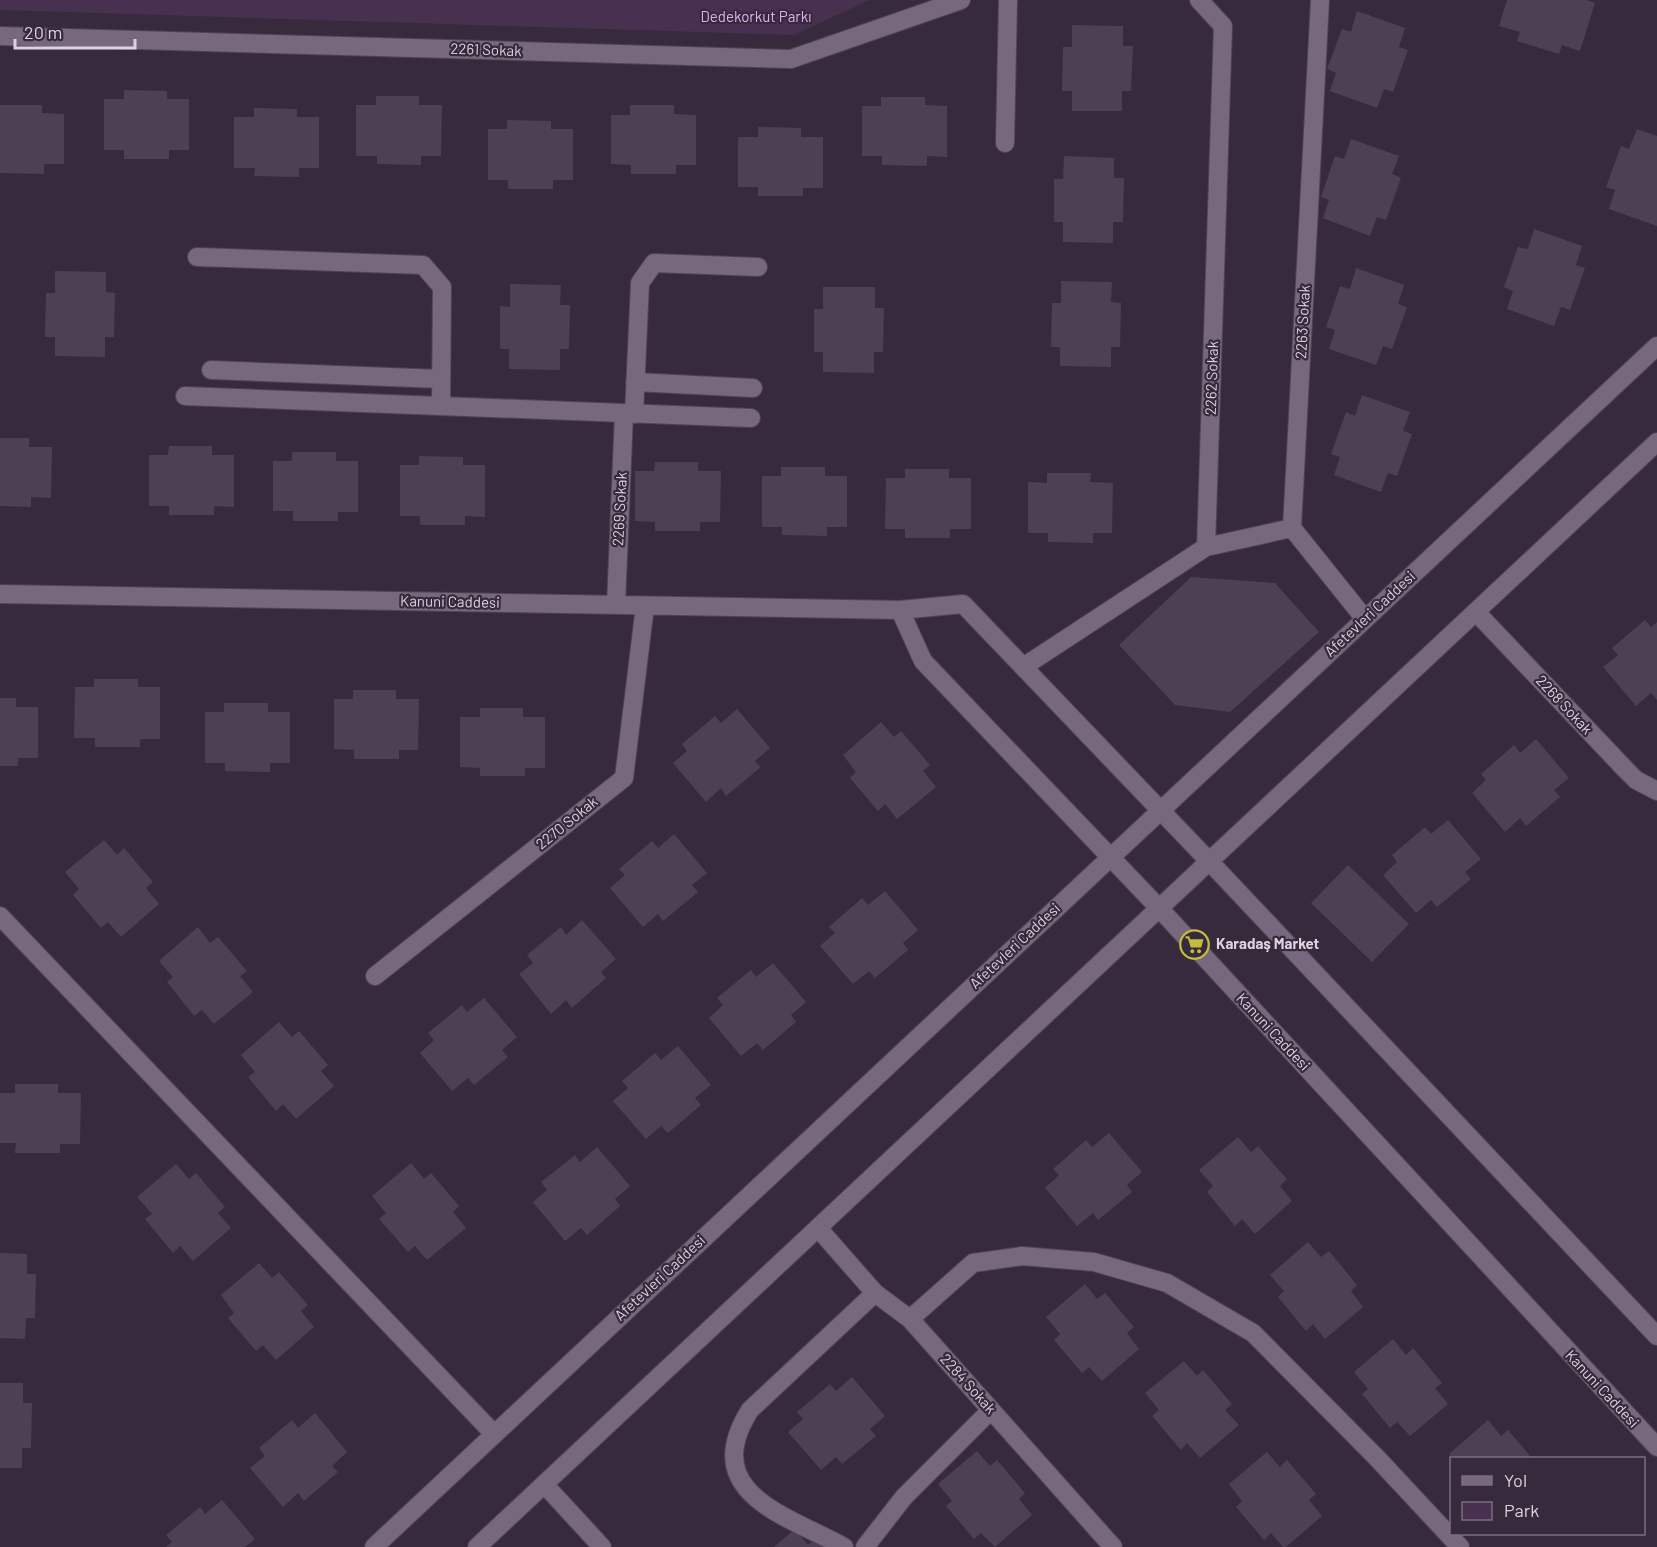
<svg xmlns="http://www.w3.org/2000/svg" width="1657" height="1547" font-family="Barlow,sans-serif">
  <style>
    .green { fill: #483051 }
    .building { fill: #4e4054 }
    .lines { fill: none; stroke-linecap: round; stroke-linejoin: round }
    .lane-casing { stroke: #504554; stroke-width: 20 }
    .street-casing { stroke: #504554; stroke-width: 20 }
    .secondary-casing { stroke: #504554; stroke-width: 20 }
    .lane { stroke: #77687d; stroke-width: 18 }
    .street { stroke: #77687d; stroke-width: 18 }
    .secondary { stroke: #77687d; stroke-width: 18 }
    .labels { text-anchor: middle; stroke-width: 4.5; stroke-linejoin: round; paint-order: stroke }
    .park-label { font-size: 15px; fill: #e1aef4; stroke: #382a3d }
    .street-label { font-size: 15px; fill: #dcd3df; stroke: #382a3d }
    .poi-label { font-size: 15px; font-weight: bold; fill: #dcd3df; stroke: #382a3d; text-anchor: start }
  </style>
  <rect width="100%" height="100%" fill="#382a3d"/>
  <path class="green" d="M 0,0 L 869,0 L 794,35 L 0,10 Z"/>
  <path class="building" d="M 1507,0 L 1587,0 L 1595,3 L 1580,51 L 1562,45 L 1559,54 L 1517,41 L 1520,32 L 1499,26 Z
    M 1357,11 L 1405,28 L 1399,47 L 1408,50 L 1393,92 L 1384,89 L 1377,108 L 1330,91 L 1336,73 L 1327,69 L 1342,29 L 1351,32 Z
    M 1072,25 L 1123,26 L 1123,46 L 1133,46 L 1131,91 L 1122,91 L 1122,111 L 1072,111 L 1072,91 L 1062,91 L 1063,47 L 1072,47 Z
    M 124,90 L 167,91 L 167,99 L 189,99 L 189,150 L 169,150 L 169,159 L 124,159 L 124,150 L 104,150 L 104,99 L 124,99 Z
    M 376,96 L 419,96 L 419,105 L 442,105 L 441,156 L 421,156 L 421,165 L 377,164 L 377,156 L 356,156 L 356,105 L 376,105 Z
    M 881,97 L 925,97 L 925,105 L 947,106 L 947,157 L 927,156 L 927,166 L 882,165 L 882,156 L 862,156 L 862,106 L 881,106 Z
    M 0,105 L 42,105 L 42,113 L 64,114 L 64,164 L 44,164 L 44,174 L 0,173 Z
    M 630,105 L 674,105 L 674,114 L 696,115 L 696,165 L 676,165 L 676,174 L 631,174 L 631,165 L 611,164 L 611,115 L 630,115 Z
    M 254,108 L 297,109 L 297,117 L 319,117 L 319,168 L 299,168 L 299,177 L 254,176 L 255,168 L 234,168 L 234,117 L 254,117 Z
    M 507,120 L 551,121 L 551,129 L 573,129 L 573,180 L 553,180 L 553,189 L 508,189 L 508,180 L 488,180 L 488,129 L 507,129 Z
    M 758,127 L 801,128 L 801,137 L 823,137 L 823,188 L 803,188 L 803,196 L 758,196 L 758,187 L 738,187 L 738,137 L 758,137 Z
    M 1637,129 L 1657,136 L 1657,226 L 1609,209 L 1615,190 L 1606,187 L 1621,146 L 1629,149 Z
    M 1351,139 L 1399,156 L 1392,174 L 1401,178 L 1386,220 L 1377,217 L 1370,236 L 1323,218 L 1329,200 L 1321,197 L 1335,156 L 1344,159 Z
    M 1064,156 L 1114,158 L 1114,178 L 1124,178 L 1123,222 L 1113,222 L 1113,243 L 1063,242 L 1063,222 L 1054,222 L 1054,179 L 1063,179 Z
    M 1534,229 L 1582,246 L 1576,265 L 1585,268 L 1570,310 L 1561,307 L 1554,326 L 1507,309 L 1513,291 L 1504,287 L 1518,247 L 1528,249 Z
    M 1356,268 L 1404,285 L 1398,304 L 1407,307 L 1392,349 L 1383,346 L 1376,365 L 1329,349 L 1335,330 L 1326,327 L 1340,286 L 1350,289 Z
    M 55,271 L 106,272 L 106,292 L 115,293 L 114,337 L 105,337 L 105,357 L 55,356 L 55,337 L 45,337 L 46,293 L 55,293 Z
    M 1061,281 L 1112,282 L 1111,302 L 1121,303 L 1120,347 L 1111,347 L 1111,367 L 1060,366 L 1060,347 L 1051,347 L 1052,303 L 1061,303 Z
    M 510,284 L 561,285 L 560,305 L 570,305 L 569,349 L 560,349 L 560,370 L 509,369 L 509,349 L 500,349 L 500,306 L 510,307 Z
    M 823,287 L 875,287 L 875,308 L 884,308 L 883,352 L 874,352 L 874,373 L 823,372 L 823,352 L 814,352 L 814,309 L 823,309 Z
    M 1362,395 L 1410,412 L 1403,431 L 1412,434 L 1397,476 L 1388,473 L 1381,492 L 1334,475 L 1340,457 L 1331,454 L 1346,412 L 1355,416 Z
    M 0,438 L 29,438 L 29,447 L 52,447 L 51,498 L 31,497 L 31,507 L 0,506 Z
    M 169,446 L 212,446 L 212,455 L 234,455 L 234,507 L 214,506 L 214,515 L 169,515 L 169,506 L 149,506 L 149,455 L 168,455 Z
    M 292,452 L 336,452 L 336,461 L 358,461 L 358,512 L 338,512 L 338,521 L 293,521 L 293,511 L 273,511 L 273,461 L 292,461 Z
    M 419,456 L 463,457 L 463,465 L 485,465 L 485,517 L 465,516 L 465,525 L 420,525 L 420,516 L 400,516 L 400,465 L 419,465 Z
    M 655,462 L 698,462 L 698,471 L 721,471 L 720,522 L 700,522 L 700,531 L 655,531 L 655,522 L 635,521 L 635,471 L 654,471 Z
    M 781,467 L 825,467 L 825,476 L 847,476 L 847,527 L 827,527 L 827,536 L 782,535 L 782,527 L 762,527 L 762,476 L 781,476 Z
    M 905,469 L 949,469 L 949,478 L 971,478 L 971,529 L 950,529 L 950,538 L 905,538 L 905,529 L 885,529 L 886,478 L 905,478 Z
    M 1047,473 L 1091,473 L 1090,482 L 1113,483 L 1112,533 L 1093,533 L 1093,543 L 1048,542 L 1048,533 L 1028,533 L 1028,482 L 1047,483 Z
    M 1191,577 L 1275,583 L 1319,632 L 1230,712 L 1175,705 L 1119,645 Z
    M 1645,620 L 1651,627 L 1657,622 L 1657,700 L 1651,693 L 1636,706 L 1603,667 L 1618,655 L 1612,648 Z
    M 94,679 L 138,679 L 138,687 L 160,687 L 160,739 L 140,739 L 140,747 L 95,747 L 95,738 L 74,738 L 75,687 L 94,687 Z
    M 353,690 L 396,690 L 396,699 L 419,699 L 418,750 L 399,750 L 399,759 L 354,759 L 354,750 L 334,749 L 334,699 L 353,699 Z
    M 0,698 L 16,698 L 16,707 L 38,707 L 38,758 L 18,758 L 18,766 L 0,766 Z
    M 224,703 L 268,703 L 268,712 L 290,712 L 290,763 L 270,763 L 270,772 L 225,771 L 225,763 L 205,763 L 205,712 L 224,712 Z
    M 480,708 L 523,708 L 523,717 L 545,717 L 545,768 L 525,768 L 525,776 L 480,776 L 480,768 L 460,767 L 460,717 L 480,717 Z
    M 737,709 L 770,748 L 755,761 L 761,767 L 726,796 L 721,788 L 706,802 L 673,763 L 687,751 L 682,744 L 715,716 L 721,723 Z
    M 881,722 L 894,737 L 901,731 L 930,765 L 923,771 L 936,787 L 897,819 L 885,804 L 878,811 L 850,778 L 856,772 L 843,755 Z
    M 1536,739 L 1569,778 L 1554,790 L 1560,797 L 1526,826 L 1520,818 L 1505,832 L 1472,793 L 1486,780 L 1481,774 L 1514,745 L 1520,753 Z
    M 1448,820 L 1481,859 L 1465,872 L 1471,879 L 1437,907 L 1431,900 L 1416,913 L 1383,875 L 1397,862 L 1392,855 L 1425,827 L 1431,834 Z
    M 674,834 L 707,873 L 692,885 L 698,892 L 663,921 L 658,914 L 643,927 L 610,888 L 625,875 L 619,869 L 652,841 L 658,848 Z
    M 104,840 L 117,855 L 124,848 L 153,882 L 146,888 L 159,904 L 121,937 L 108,922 L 101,928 L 73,895 L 79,889 L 65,872 Z
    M 1348,865 L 1409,924 L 1372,962 L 1311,903 Z
    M 885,891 L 918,930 L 903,943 L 908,950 L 875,978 L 869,971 L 853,984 L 820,946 L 835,933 L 829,927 L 862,898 L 868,905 Z
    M 582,920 L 616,959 L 601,972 L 606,978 L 572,1008 L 566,1000 L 551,1014 L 519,974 L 533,963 L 527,955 L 561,927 L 566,935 Z
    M 198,927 L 210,943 L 218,937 L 247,971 L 240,976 L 253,992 L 214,1024 L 202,1010 L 194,1016 L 167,982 L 173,977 L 159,961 Z
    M 773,963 L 806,1002 L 791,1015 L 796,1022 L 763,1050 L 757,1043 L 741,1056 L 709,1018 L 723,1005 L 717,998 L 751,970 L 756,977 Z
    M 484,998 L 517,1037 L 502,1050 L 508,1057 L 474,1085 L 468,1078 L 452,1091 L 420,1053 L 434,1040 L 428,1033 L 462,1005 L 467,1012 Z
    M 279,1022 L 292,1037 L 299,1031 L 328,1065 L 321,1071 L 334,1086 L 296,1119 L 283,1104 L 276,1111 L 248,1077 L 255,1072 L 241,1055 Z
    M 678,1046 L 711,1085 L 695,1098 L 701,1105 L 668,1133 L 661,1126 L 646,1139 L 613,1101 L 628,1088 L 622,1081 L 655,1053 L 661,1060 Z
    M 15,1084 L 58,1084 L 58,1093 L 81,1093 L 80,1144 L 60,1144 L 60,1153 L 15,1153 L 16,1143 L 0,1143 L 0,1093 L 15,1093 Z
    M 1109,1133 L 1142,1172 L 1127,1185 L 1132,1192 L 1098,1220 L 1093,1213 L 1077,1226 L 1045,1188 L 1059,1175 L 1053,1169 L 1086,1140 L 1092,1147 Z
    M 1238,1137 L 1251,1152 L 1258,1146 L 1287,1179 L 1280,1186 L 1292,1201 L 1255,1234 L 1242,1219 L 1235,1226 L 1207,1192 L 1213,1186 L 1199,1170 Z
    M 597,1147 L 630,1186 L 615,1199 L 620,1206 L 587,1235 L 581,1228 L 565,1241 L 533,1202 L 547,1190 L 541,1182 L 575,1155 L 580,1162 Z
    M 411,1163 L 424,1179 L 431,1173 L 459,1206 L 453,1212 L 466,1228 L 427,1260 L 415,1246 L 408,1252 L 379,1219 L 386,1213 L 372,1196 Z
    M 176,1164 L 189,1179 L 196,1173 L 225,1207 L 218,1213 L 231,1228 L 193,1261 L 180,1246 L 173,1253 L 145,1219 L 152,1214 L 137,1197 Z
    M 1308,1242 L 1321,1257 L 1329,1251 L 1357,1285 L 1351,1291 L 1363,1307 L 1325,1339 L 1313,1324 L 1306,1331 L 1278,1297 L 1284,1291 L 1270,1275 Z
    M 0,1253 L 27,1254 L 27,1274 L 36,1274 L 35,1318 L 26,1318 L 25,1339 L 0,1338 Z
    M 259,1263 L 272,1278 L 279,1272 L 308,1305 L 301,1311 L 314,1327 L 276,1360 L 263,1345 L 256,1351 L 228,1318 L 234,1313 L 221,1295 Z
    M 1085,1284 L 1097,1299 L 1105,1293 L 1134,1327 L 1127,1333 L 1139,1349 L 1102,1381 L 1089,1367 L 1082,1373 L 1054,1340 L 1060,1334 L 1046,1317 Z
    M 1393,1339 L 1406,1355 L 1413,1348 L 1442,1383 L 1435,1388 L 1448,1404 L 1410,1436 L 1397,1422 L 1390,1428 L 1362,1394 L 1368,1389 L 1354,1372 Z
    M 1184,1361 L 1197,1376 L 1203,1370 L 1232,1404 L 1225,1410 L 1239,1425 L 1200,1458 L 1187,1443 L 1181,1450 L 1152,1416 L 1159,1410 L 1145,1393 Z
    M 852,1377 L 885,1416 L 870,1429 L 876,1436 L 842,1464 L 836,1457 L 821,1470 L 788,1432 L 803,1419 L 797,1412 L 830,1384 L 836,1391 Z
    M 0,1383 L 23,1383 L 23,1403 L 32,1403 L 31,1448 L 22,1448 L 22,1468 L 0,1468 Z
    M 315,1413 L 347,1452 L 332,1466 L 338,1472 L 304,1501 L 298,1493 L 283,1507 L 250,1468 L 265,1456 L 259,1448 L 292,1420 L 298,1428 Z
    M 1488,1420 L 1501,1436 L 1508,1430 L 1532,1458 L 1453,1458 L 1449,1454 Z
    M 977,1451 L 990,1466 L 997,1460 L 1025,1493 L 1019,1499 L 1032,1515 L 995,1547 L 981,1533 L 974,1539 L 946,1506 L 952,1501 L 938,1484 Z
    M 1267,1452 L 1280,1467 L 1287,1460 L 1316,1494 L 1309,1500 L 1322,1516 L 1286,1547 L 1283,1547 L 1271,1533 L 1264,1540 L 1236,1507 L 1242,1501 L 1229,1484 Z
    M 222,1500 L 255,1539 L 245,1547 L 166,1547 L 172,1542 L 166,1535 L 200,1507 L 205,1514 Z
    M 795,1529 L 808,1545 L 815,1539 L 823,1547 L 774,1547 Z"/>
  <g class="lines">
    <defs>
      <path id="lane" d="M 1005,143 L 1008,0
        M 197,257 L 423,265 L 442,287 L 441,406
        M 211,370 L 441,379
        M 635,382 L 753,388
        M 634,414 L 640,283 L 654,263 L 758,267"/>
      <path id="street" d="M 1320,0 L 1292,528 L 1365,619
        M 0,36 L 791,59 L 961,0
        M 185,396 L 751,418
        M 1206,547 L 1292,528
        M 0,594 L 900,610 L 963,604 L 1209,861 L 1657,1336
        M 616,605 L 624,413
        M 900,610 L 923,661 L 1159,908 L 1657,1447
        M 1476,612 L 1626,770 L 1636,780 L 1657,791
        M 1023,667 L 1206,547 L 1223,26 L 1199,0
        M 0,916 L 494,1434
        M 375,976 L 624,778 L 645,606
        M 818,1228 L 875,1293 L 910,1319 L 1113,1547
        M 910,1319 L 973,1263 L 1022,1256 L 1094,1262 L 1167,1283 L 1253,1333 L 1377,1458 L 1460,1547
        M 544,1484 L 602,1547
        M 844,1547 C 789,1516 697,1494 750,1410 L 875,1293
        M 865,1547 L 904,1497 L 991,1410"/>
      <path id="secondary" d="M 374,1547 L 1657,346
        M 477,1547 L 1657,442"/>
    </defs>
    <use href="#lane" class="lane-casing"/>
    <use href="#street" class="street-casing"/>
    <use href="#secondary" class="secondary-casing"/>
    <use href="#lane" class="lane"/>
    <use href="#street" class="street"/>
    <use href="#secondary" class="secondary"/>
  </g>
  <defs>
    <symbol id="supermarket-ring" viewBox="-11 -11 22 22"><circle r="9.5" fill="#382a3d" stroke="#c3bd3f" stroke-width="1.5"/><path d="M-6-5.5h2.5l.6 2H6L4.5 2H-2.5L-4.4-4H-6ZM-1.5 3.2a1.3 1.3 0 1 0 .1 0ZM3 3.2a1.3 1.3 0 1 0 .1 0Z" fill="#c3bd3f"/></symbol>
  </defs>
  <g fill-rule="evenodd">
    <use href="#supermarket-ring" x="1178" y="928" width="33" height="33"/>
  </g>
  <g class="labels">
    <g class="park-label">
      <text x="756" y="22">Dedekorkut Parkı</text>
    </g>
    <g class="street-label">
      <text transform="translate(486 50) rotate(2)" y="5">2261 Sokak</text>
      <text transform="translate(1303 322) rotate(-87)" y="5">2263 Sokak</text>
      <text transform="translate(1212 378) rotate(-88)" y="5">2262 Sokak</text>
      <text transform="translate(620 509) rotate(-87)" y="5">2269 Sokak</text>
      <text transform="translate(450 602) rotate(1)" y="5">Kanuni Caddesi</text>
      <text transform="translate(1370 614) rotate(-43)" y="5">Afetevleri Caddesi</text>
      <text transform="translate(1564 705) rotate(47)" y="5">2268 Sokak</text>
      <text transform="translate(567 823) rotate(-39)" y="5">2270 Sokak</text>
      <text transform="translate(1015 946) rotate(-43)" y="5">Afetevleri Caddesi</text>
      <text transform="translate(1273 1032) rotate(47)" y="5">Kanuni Caddesi</text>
      <text transform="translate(660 1278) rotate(-43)" y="5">Afetevleri Caddesi</text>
      <text transform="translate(968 1384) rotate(48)" y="5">2284 Sokak</text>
      <text transform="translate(1602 1389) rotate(47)" y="5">Kanuni Caddesi</text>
    </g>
    <g class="poi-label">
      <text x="1216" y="949">Karadaş Market</text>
    </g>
  </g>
  <rect x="1450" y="1457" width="195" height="78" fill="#382a3d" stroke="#7a6e7e" stroke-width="1.5"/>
  <rect x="1462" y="1476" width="30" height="9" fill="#77687d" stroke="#7a6e7e" stroke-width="1.5"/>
  <text x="1504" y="1487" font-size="18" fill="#dcd3df">Yol</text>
  <rect x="1462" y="1502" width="30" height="18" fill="#483051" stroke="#7a6e7e" stroke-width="1.5"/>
  <text x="1504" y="1517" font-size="18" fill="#dcd3df">Park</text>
  <path d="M15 39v9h120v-9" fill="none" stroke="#dcd3df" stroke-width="3"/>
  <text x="24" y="39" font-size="18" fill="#dcd3df" stroke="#382a3d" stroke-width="4.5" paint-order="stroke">20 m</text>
</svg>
